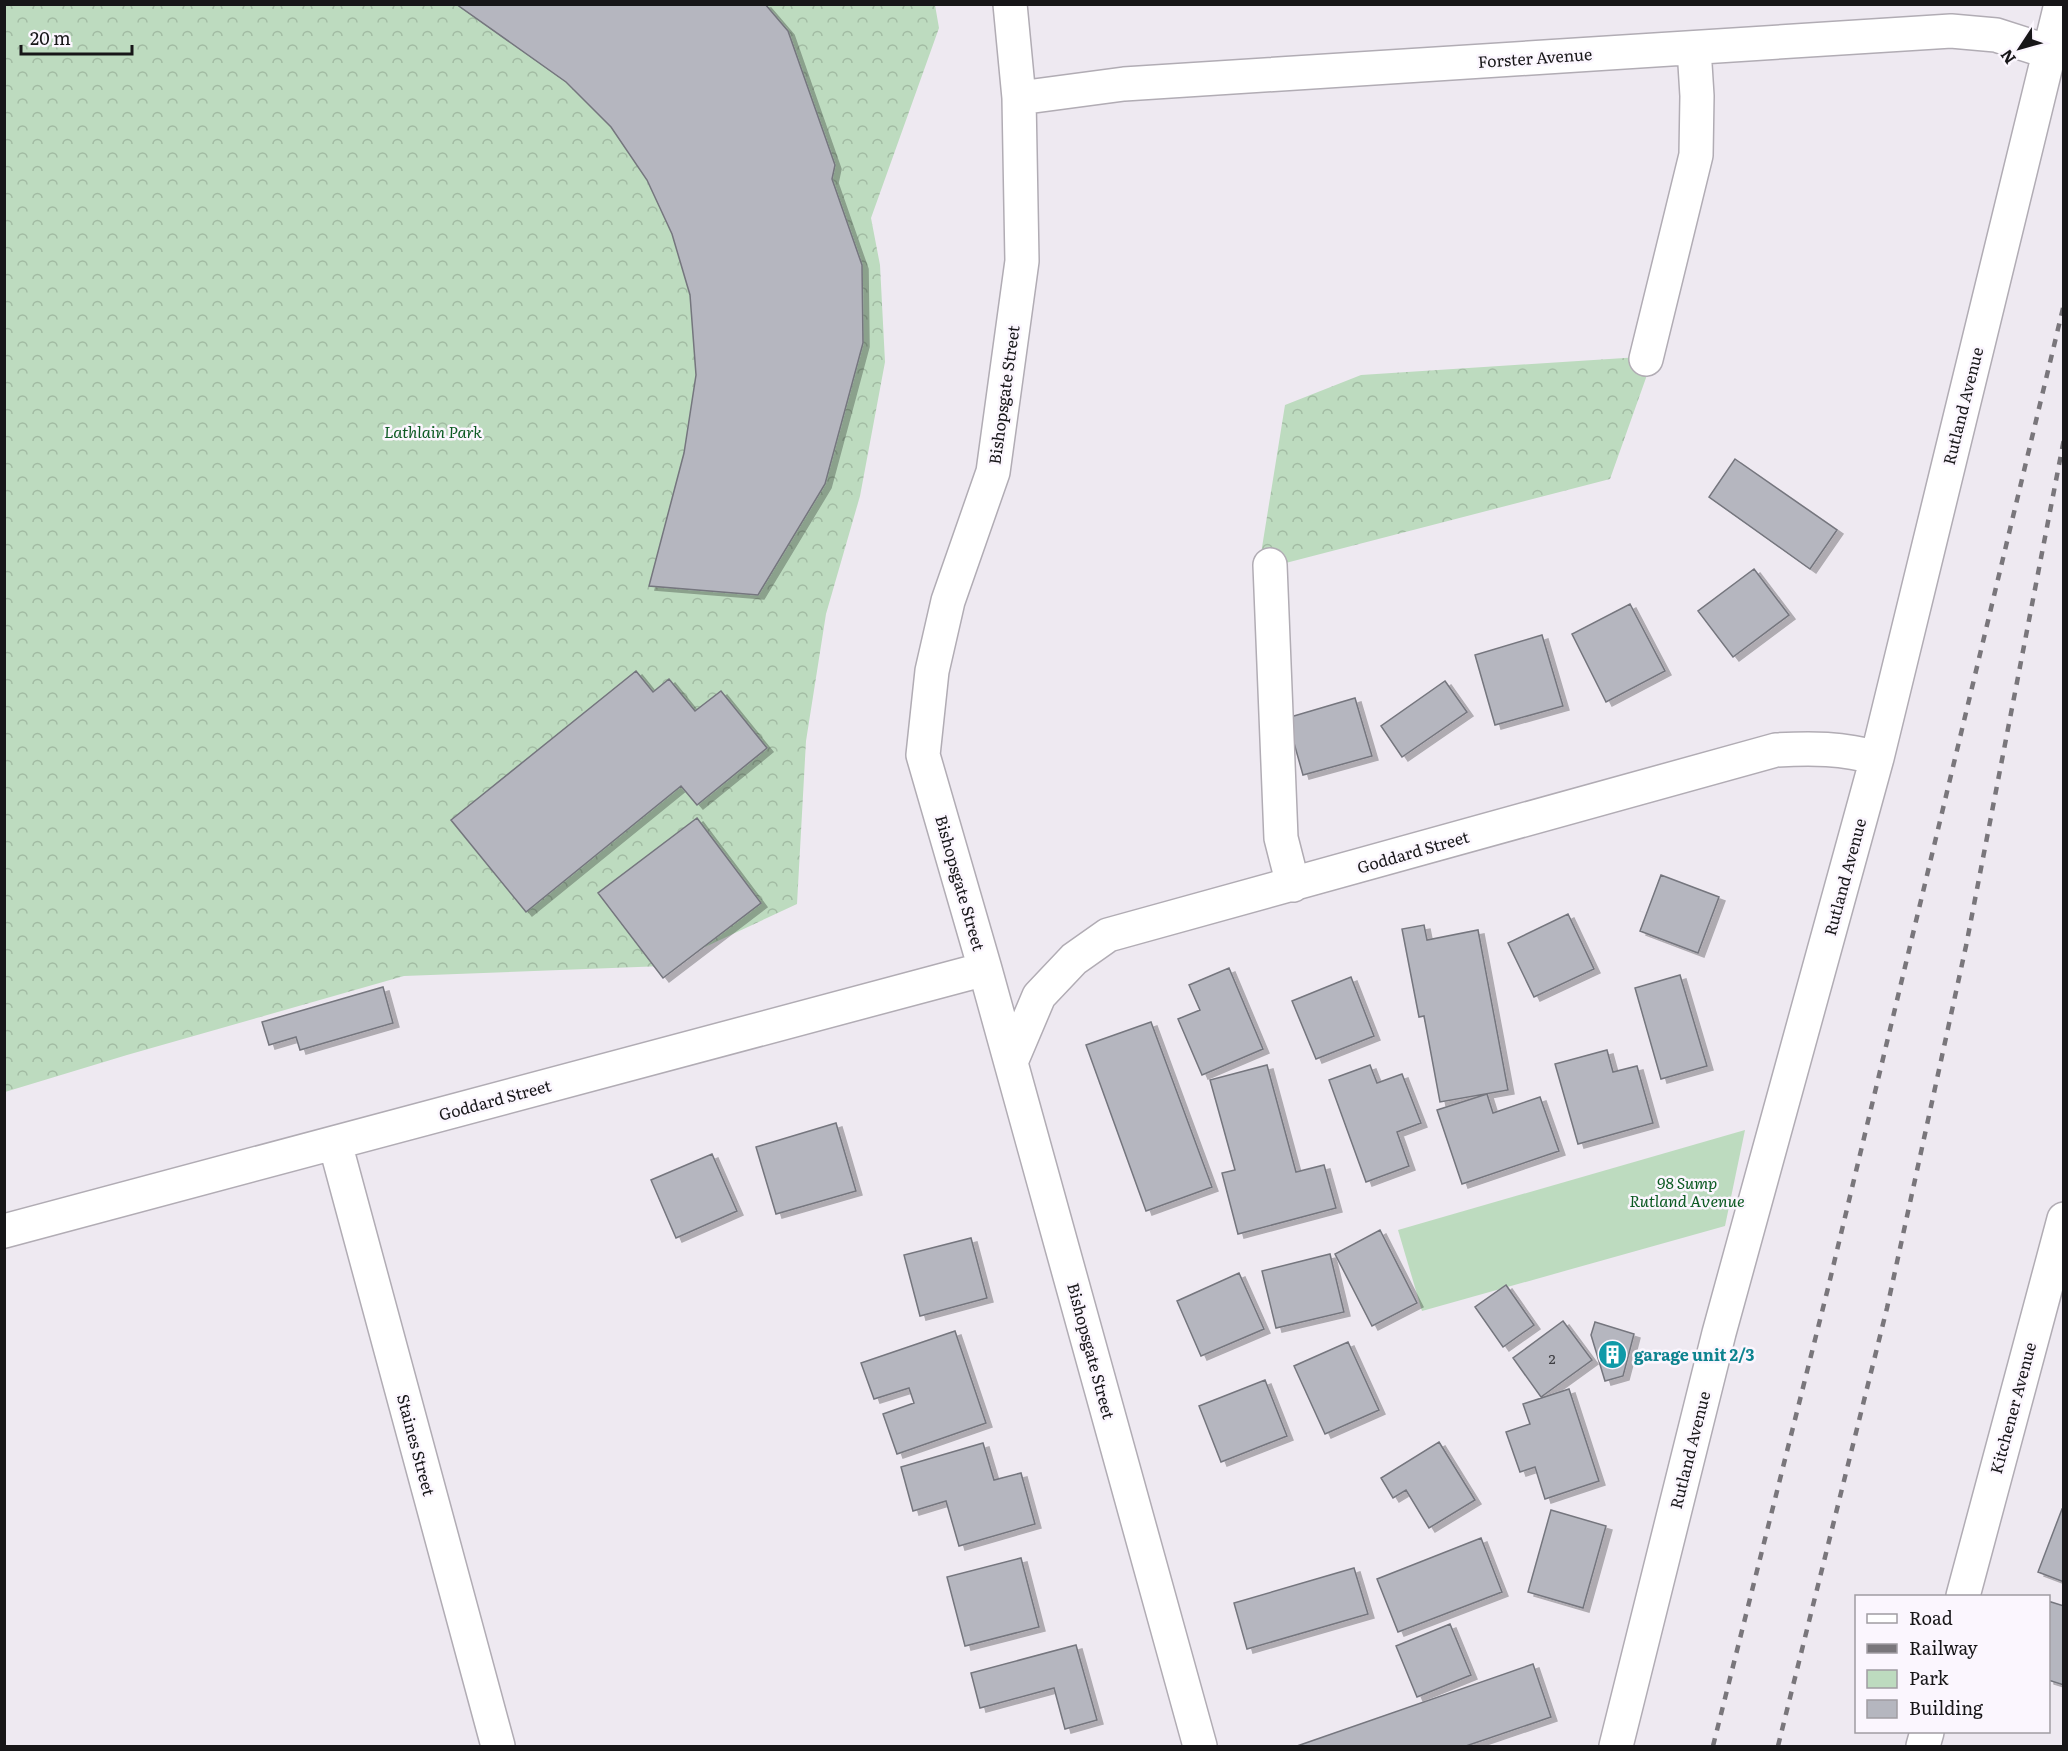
<svg xmlns="http://www.w3.org/2000/svg" width="2068" height="1751" font-family="Literata,serif">
  <style>
    .green { fill: #bddbbf }
    .forest { fill: url(#forest-crowns) }
    .building { fill: #b5b6bf; stroke: #75767e; stroke-width: 1.5; filter: url(#shadow) }
    .lines { fill: none; stroke-linecap: round; stroke-linejoin: round }
    .minor-casing { stroke: #b1acb4; stroke-width: 36 }
    .minor { stroke: #fff; stroke-width: 33 }
    .rail { stroke: #79767b; stroke-width: 4.5; stroke-dasharray: 8 8; stroke-linecap: butt }
    .labels { text-anchor: middle; stroke-width: 5; stroke-linejoin: round; paint-order: stroke }
    .number-label { font-size: 14px; fill: #3e3e42 }
    .street-label { font-size: 16px; fill: #171618; stroke: #fbf6fe }
    .park-label { font-size: 16px; font-style: italic; fill: #0c5a22; stroke: #fbf6fe }
    .culture-label { font-size: 16px; font-weight: bold; fill: #0d838f; stroke: #fbf6fe; text-anchor: start }
  </style>
  <defs>
    <pattern id="forest-crowns" width="20" height="18" patternUnits="userSpaceOnUse" patternTransform="scale(1.5)"><rect width="20" height="18" fill="#bddbbf"/><path d="M2 6a3 3 0 1 1 6 0M12 15a3 3 0 1 1 6 0" fill="none" stroke="#a2bba3"/></pattern>
    <filter id="shadow"><feDropShadow dx="6" dy="4" stdDeviation="0" flood-color="#0004"/></filter>
  </defs>
  <rect width="100%" height="100%" fill="#eee9f1"/>
  <path class="green" d="M 1745,1130 L 1725,1226 L 1422,1311 L 1398,1230 Z"/>
  <path class="forest" d="M 5,5 L 935,5 L 939,28 L 871,218 L 880,265 L 885,362 L 860,496 L 826,614 L 806,741 L 797,904 L 664,966 L 404,976 L 127,1055 L 5,1092 Z
    M 1640,357 L 1652,361 L 1610,479 L 1278,565 L 1259,566 L 1285,405 L 1361,375 Z"/>
  <path class="building" d="M 456,4 L 765,4 L 788,31 L 835,165 L 832,179 L 862,265 L 863,343 L 825,484 L 758,595 L 649,586 L 684,453 L 696,375 L 690,295 L 672,234 L 647,180 L 611,127 L 566,82 Z
    M 1735,459 L 1837,530 L 1810,569 L 1709,497 Z
    M 1754,569 L 1789,615 L 1733,657 L 1698,611 Z
    M 1630,604 L 1665,671 L 1606,702 L 1572,634 Z
    M 1542,635 L 1563,706 L 1495,725 L 1475,655 Z
    M 636,671 L 653,692 L 669,679 L 695,711 L 721,691 L 767,748 L 697,805 L 681,786 L 526,912 L 451,820 Z
    M 1445,681 L 1467,712 L 1402,757 L 1381,726 Z
    M 1355,698 L 1372,756 L 1303,775 L 1287,718 Z
    M 697,818 L 761,903 L 663,978 L 598,893 Z
    M 1661,875 L 1719,897 L 1698,953 L 1640,931 Z
    M 1568,914 L 1594,969 L 1534,997 L 1508,943 Z
    M 1424,925 L 1427,940 L 1478,930 L 1508,1090 L 1440,1102 L 1424,1016 L 1419,1017 L 1402,929 Z
    M 1229,968 L 1263,1049 L 1202,1075 L 1178,1019 L 1200,1010 L 1189,985 Z
    M 1680,975 L 1707,1066 L 1661,1079 L 1635,988 Z
    M 1351,977 L 1374,1036 L 1316,1059 L 1292,1001 Z
    M 383,987 L 393,1023 L 300,1050 L 296,1037 L 269,1045 L 262,1022 Z
    M 1151,1022 L 1212,1187 L 1146,1211 L 1086,1045 Z
    M 1607,1050 L 1613,1072 L 1637,1066 L 1653,1123 L 1578,1144 L 1555,1064 Z
    M 1267,1065 L 1296,1172 L 1324,1165 L 1336,1208 L 1238,1234 L 1222,1173 L 1235,1170 L 1210,1080 Z
    M 1370,1065 L 1377,1083 L 1402,1074 L 1421,1123 L 1397,1132 L 1409,1166 L 1366,1182 L 1329,1080 Z
    M 1487,1094 L 1493,1113 L 1540,1097 L 1559,1151 L 1462,1184 L 1437,1110 Z
    M 836,1123 L 856,1191 L 776,1214 L 756,1147 Z
    M 712,1154 L 737,1211 L 676,1238 L 651,1180 Z
    M 1380,1230 L 1417,1303 L 1372,1326 L 1335,1254 Z
    M 971,1238 L 987,1298 L 920,1316 L 904,1255 Z
    M 1330,1254 L 1344,1312 L 1276,1328 L 1262,1271 Z
    M 1239,1273 L 1264,1329 L 1201,1356 L 1177,1301 Z
    M 1506,1285 L 1534,1325 L 1503,1347 L 1475,1307 Z
    M 1563,1321 L 1592,1360 L 1541,1397 L 1513,1358 Z
    M 1595,1322 L 1634,1334 L 1623,1376 L 1605,1381 L 1591,1335 Z
    M 955,1331 L 986,1423 L 897,1454 L 883,1414 L 914,1403 L 909,1388 L 874,1399 L 861,1363 Z
    M 1348,1342 L 1379,1410 L 1325,1434 L 1294,1366 Z
    M 1265,1380 L 1287,1436 L 1221,1462 L 1199,1406 Z
    M 1569,1389 L 1599,1481 L 1545,1499 L 1535,1467 L 1520,1472 L 1506,1432 L 1530,1424 L 1523,1404 Z
    M 1439,1442 L 1475,1500 L 1429,1528 L 1406,1490 L 1393,1498 L 1381,1478 Z
    M 983,1443 L 994,1480 L 1021,1473 L 1035,1524 L 959,1546 L 946,1501 L 913,1511 L 901,1467 Z
    M 2062,1509 L 2064,1510 L 2064,1582 L 2038,1572 Z
    M 1551,1510 L 1606,1526 L 1583,1608 L 1528,1592 Z
    M 1481,1538 L 1502,1592 L 1398,1632 L 1377,1579 Z
    M 1021,1558 L 1039,1627 L 965,1646 L 947,1577 Z
    M 1354,1568 L 1368,1614 L 1247,1649 L 1234,1603 Z
    M 2048,1601 L 2064,1606 L 2064,1685 L 2048,1680 Z
    M 1450,1624 L 1471,1675 L 1417,1697 L 1396,1646 Z
    M 1076,1645 L 1097,1720 L 1065,1729 L 1054,1688 L 980,1708 L 971,1673 Z
    M 1533,1664 L 1551,1717 L 1466,1746 L 1297,1746 Z"/>
  <g class="lines">
    <defs>
      <path id="minor" d="M 1010,4 L 1019,98 L 1022,261 L 993,472 L 948,601 L 932,671 L 923,755 L 985,969 L 1200,1746
        M 1019,98 L 1124,84 L 1951,31 L 1996,35 L 2049,52
        M 1646,359 L 1696,155 L 1697,96 L 1694,48
        M 1270,565 L 1281,838 L 1293,885
        M 1011,1062 L 1039,996 L 1074,959 L 1108,935 L 1776,750 C 1811,748 1843,748 1877,758
        M 335,1143 L 498,1746
        M 4,1231 L 985,969
        M 1963,1596 L 2064,1219
        M 1616,1746 L 1719,1333 L 1877,758 L 2061,4
        M 1923,1746 L 1927,1732"/>
    </defs>
    <use href="#minor" class="minor-casing"/>
    <use href="#minor" class="minor"/>
    <path class="rail" d="M 1713,1746 L 1828,1288 L 2064,304
      M 1778,1746 L 1887,1308 L 1966,946 L 2064,439"/>
  </g>
  <defs>
    <symbol id="building-disc" viewBox="-11 -11 22 22"><circle r="9.5" fill="#0f9aa8" stroke="#fbf6fe"/><path d="M-4-6H4V6H1V3H-1V6H-4ZM-2.5-4.3h1.7v1.8h-1.7ZM.8-4.3h1.7v1.8H.8ZM-2.5-1h1.7V.8h-1.7ZM.8-1h1.7V.8H.8Z" fill="#fff"/></symbol>
  </defs>
  <g fill-rule="evenodd">
    <use href="#building-disc" x="1596" y="1338" width="33" height="33"/>
  </g>
  <g class="labels">
    <g class="number-label">
      <text x="1552" y="1364">2</text>
    </g>
    <g class="street-label">
      <text transform="translate(1535 58) rotate(-4)" y="6">Forster Avenue</text>
      <text transform="translate(1004 395) rotate(-82)" y="6">Bishopsgate Street</text>
      <text transform="translate(1963 406) rotate(-76)" y="6">Rutland Avenue</text>
      <text transform="translate(1413 852) rotate(-16)" y="6">Goddard Street</text>
      <text transform="translate(1845 877) rotate(-75)" y="6">Rutland Avenue</text>
      <text transform="translate(960 883) rotate(74)" y="6">Bishopsgate Street</text>
      <text transform="translate(495 1100) rotate(-15)" y="6">Goddard Street</text>
      <text transform="translate(1091 1351) rotate(75)" y="6">Bishopsgate Street</text>
      <text transform="translate(2013 1408) rotate(-75)" y="6">Kitchener Avenue</text>
      <text transform="translate(416 1445) rotate(75)" y="6">Staines Street</text>
      <text transform="translate(1690 1450) rotate(-76)" y="6">Rutland Avenue</text>
    </g>
    <g class="park-label">
      <text x="433" y="438">Lathlain Park</text>
      <text x="1687" y="1189">98 Sump<tspan x="1687" dy="18">Rutland Avenue</tspan></text>
    </g>
    <g class="culture-label">
      <text x="1634" y="1361">garage unit 2/3</text>
    </g>
  </g>
  <rect width="2068" height="1751" fill="none" stroke="#171618" stroke-width="12"/>
  <rect x="1855" y="1595" width="195" height="138" fill="#fbf6fe" stroke="#a09ca2" stroke-width="1.5"/>
  <rect x="1867" y="1614" width="30" height="9" fill="#ffffff" stroke="#a09ca2" stroke-width="1.5"/>
  <text x="1909" y="1625" font-size="18" fill="#171618">Road</text>
  <rect x="1867" y="1644" width="30" height="9" fill="#79767b" stroke="#a09ca2" stroke-width="1.5"/>
  <text x="1909" y="1655" font-size="18" fill="#171618">Railway</text>
  <rect x="1867" y="1670" width="30" height="18" fill="#bddbbf" stroke="#a09ca2" stroke-width="1.5"/>
  <text x="1909" y="1685" font-size="18" fill="#171618">Park</text>
  <rect x="1867" y="1700" width="30" height="18" fill="#b5b6bf" stroke="#a09ca2" stroke-width="1.5"/>
  <text x="1909" y="1715" font-size="18" fill="#171618">Building</text>
  <g transform="translate(2020 48) rotate(234)" stroke="#fbf6fe" stroke-width="4.5" paint-order="stroke">
  <path d="M0-4.5L10 22L0 15L-10 22Z" fill="#171618"/>
  <text y="-9" font-size="16" font-weight="bold" text-anchor="middle" fill="#171618">N</text>
  </g>
  <path d="M21 45v9h111v-9" fill="none" stroke="#171618" stroke-width="3"/>
  <text x="30" y="45" font-size="18" fill="#171618" stroke="#fbf6fe" stroke-width="4.5" paint-order="stroke">20 m</text>
</svg>
